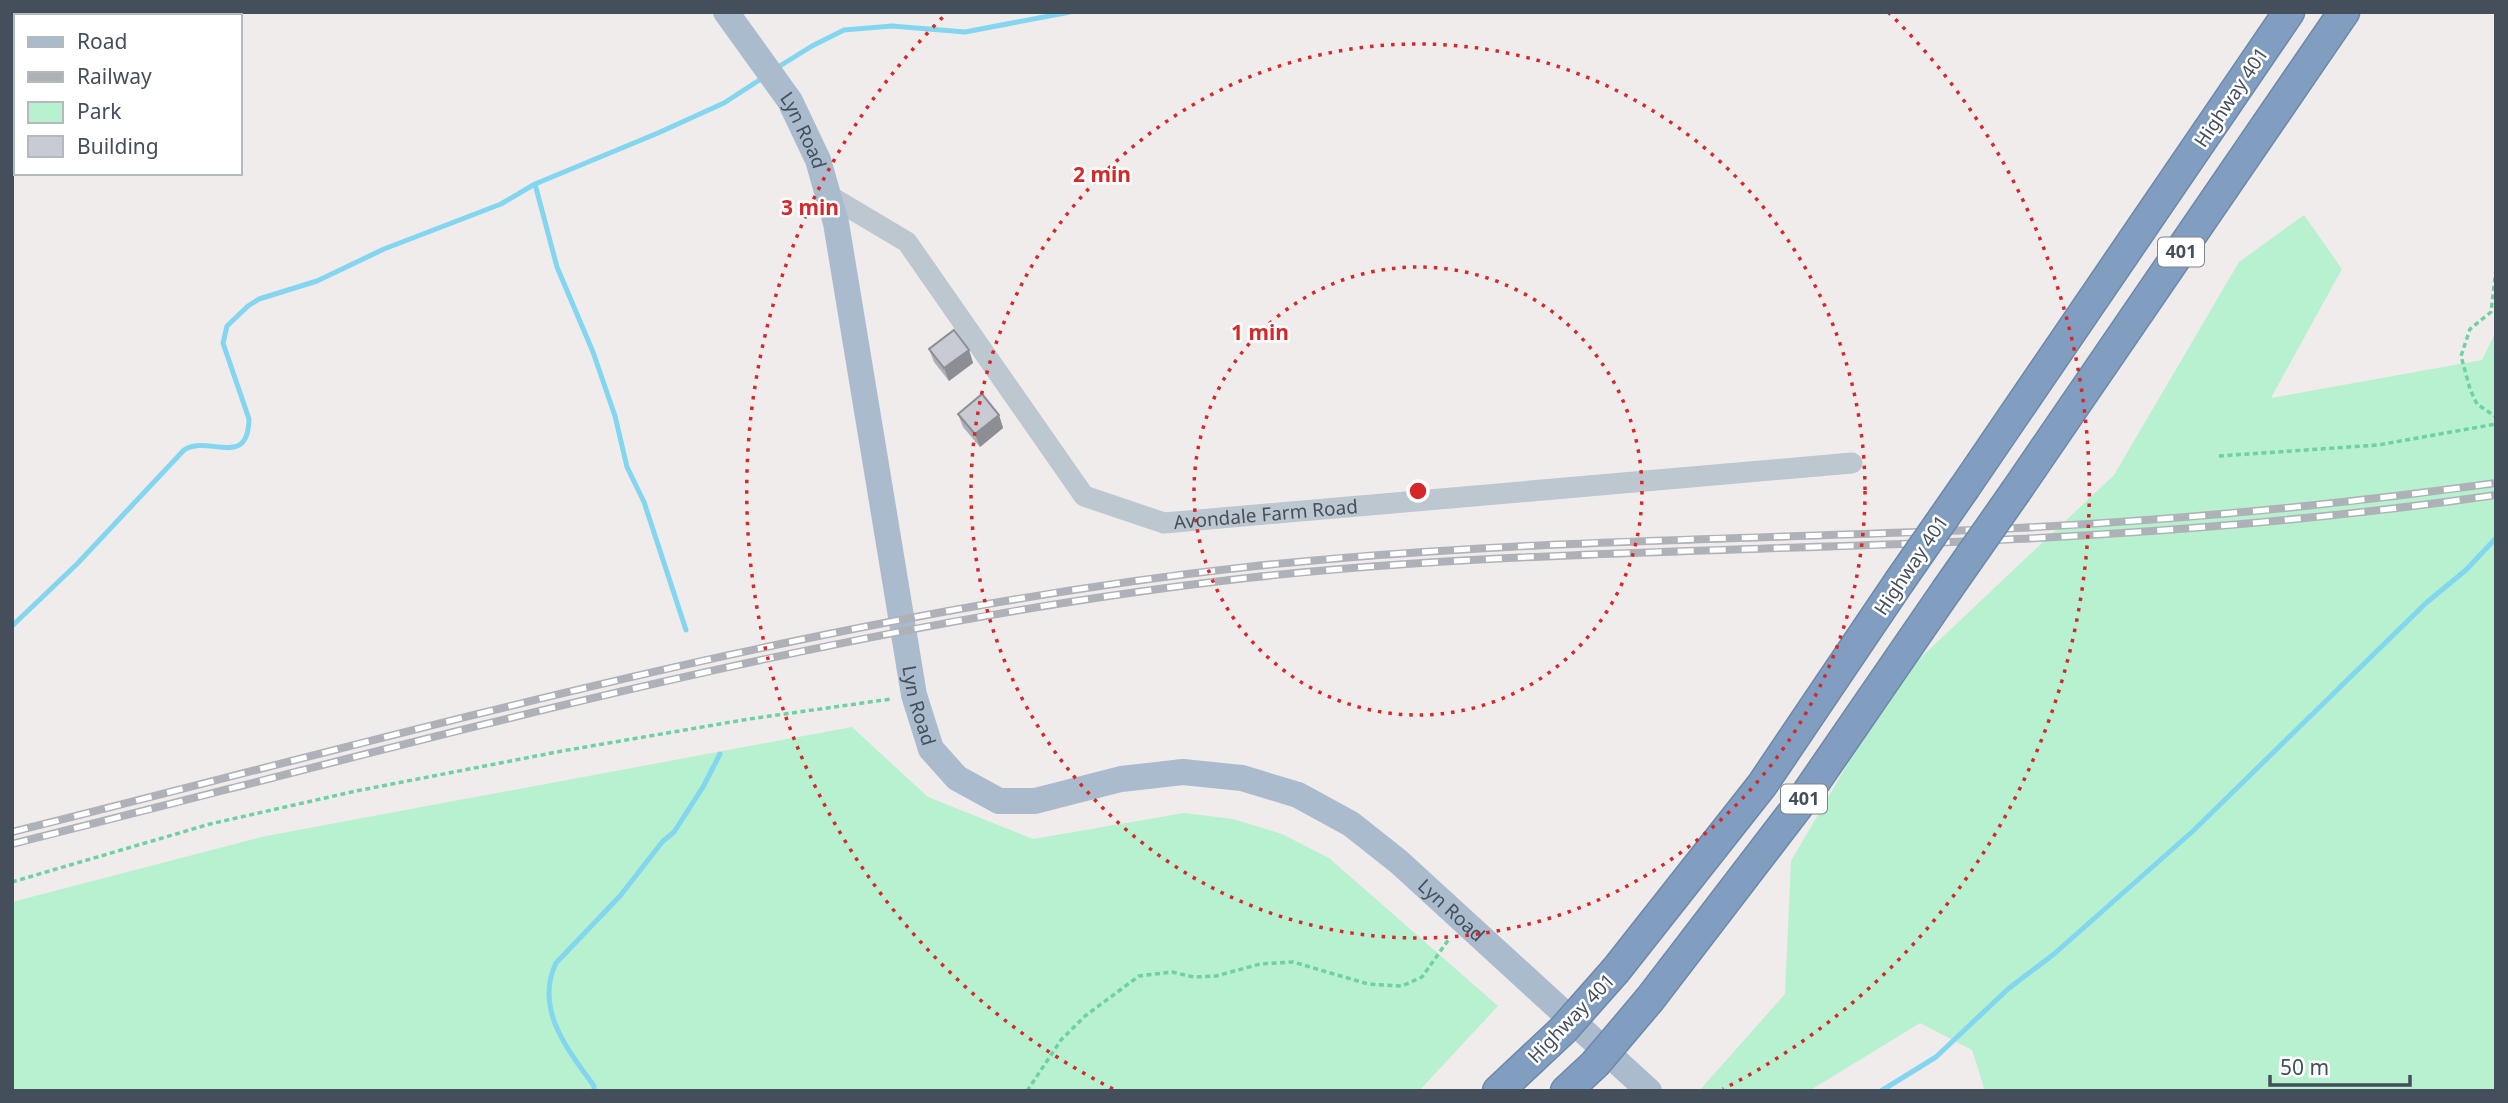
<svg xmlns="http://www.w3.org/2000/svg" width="2508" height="1103" font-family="'Noto Sans',sans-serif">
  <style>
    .green { fill: #b7f1cf }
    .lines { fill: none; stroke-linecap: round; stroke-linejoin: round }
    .stream { stroke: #82d6f0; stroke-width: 5 }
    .highway-casing { stroke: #6c88ab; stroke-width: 33 }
    .path { stroke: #6dd1a3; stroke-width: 3.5; stroke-dasharray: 5 3.5; stroke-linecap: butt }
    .minor { stroke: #bcc7d0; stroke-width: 21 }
    .major { stroke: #aabbce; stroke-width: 26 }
    .highway { stroke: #819dbf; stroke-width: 30 }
    .rail-casing { stroke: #aeb2b8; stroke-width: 8 }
    .rail { stroke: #fff; stroke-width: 5; stroke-dasharray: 16; stroke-linecap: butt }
    .highway-bridge-casing { stroke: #6c88ab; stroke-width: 33; stroke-linecap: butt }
    .highway-bridge { stroke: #819dbf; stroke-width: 30 }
    .wall { fill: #acafb5 }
    .shaded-wall { fill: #8c8e94 }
    .building { fill: #c8cbd3; stroke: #8c8e94; stroke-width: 2 }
    .ring { fill: none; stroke: #d62828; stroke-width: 3.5; stroke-dasharray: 3.5 7 }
    .labels { text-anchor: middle; stroke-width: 5; stroke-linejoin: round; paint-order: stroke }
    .shield { fill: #fff; stroke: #7c848c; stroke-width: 2 }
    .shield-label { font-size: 18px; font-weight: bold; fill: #444f5b }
    .street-label { font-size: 19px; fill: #444f5b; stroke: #fff }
    .centre { fill: #d62828; stroke: #fff; stroke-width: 3.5 }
    .ring-label { font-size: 21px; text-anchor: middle; font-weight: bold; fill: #d62828; stroke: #fff; stroke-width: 5; stroke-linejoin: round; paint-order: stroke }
  </style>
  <rect width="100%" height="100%" fill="#f0ecec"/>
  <path class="green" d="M 2304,215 L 2342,269 L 2271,398 L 2482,360 L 2496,331 L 2496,1091 L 1985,1091 L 1972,1050 L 1920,1023 L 1809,1091 L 1699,1091 L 1785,994 L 1791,861 L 1896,681 L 2114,475 L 2239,262 Z
    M 852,727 L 928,797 L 1033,839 L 1184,813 L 1233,819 L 1282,834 L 1329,858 L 1498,1006 L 1419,1091 L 12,1091 L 12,902 L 266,836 Z"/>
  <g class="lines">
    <path class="stream" d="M 775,69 L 812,46 L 844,30 L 892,26 L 965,32 L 1070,12
      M 535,184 L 557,267 L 593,352 L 615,416 L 627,467 L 644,502 L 686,630
      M 12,626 L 77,564 L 184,450 C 208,434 248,470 249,419 L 223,343 L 227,326 L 248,306 L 259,299 L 317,281 L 384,249 L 501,204 L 535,184 L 658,133 L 724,103 L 764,77
      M 594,1091 L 594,1086 C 568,1050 534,1009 556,963 L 620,896 L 663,841 L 674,832 L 703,787 L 720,754
      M 1881,1091 L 1936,1057 L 2008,989 L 2054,954 L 2193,831 L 2426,603 L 2466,570 L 2496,538"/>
    <defs>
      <path id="highway" d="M 1965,487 L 2289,12
        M 2016,491 L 2344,12
        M 1616,970 L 1762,785 L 1899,582
        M 1650,999 L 1801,802 L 1946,591
        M 1498,1091 L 1563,1030
        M 1566,1091 L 1595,1064"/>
    </defs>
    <use href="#highway" class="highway-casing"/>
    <path class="path" d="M 2496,269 L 2491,312 L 2470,329 L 2461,356 L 2470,389 L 2477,404 L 2496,417
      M 2219,456 L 2378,445 L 2496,424
      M 12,882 L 210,824 L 356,791 L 562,751 L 749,719 L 891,699
      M 1027,1091 L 1061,1040 L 1085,1016 L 1139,976 L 1172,972 L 1194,977 L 1216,976 L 1260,964 L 1293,962 L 1368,984 L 1402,986 L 1422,977 L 1449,939"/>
    <path class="minor" id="s1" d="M 828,195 L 907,242 L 1084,496 L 1164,523 L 1852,463"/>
    <path class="major" id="s2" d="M 726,12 L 790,101 L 818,160 L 836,223 L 914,695 L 931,749 L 957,778 L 999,801 L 1035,801 L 1121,779 L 1183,772 L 1242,778 L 1298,795 L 1351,824 L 1399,862 L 1649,1091"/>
    <use href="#highway" class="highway"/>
    <defs>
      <path id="rail" d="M 12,832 C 421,730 827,613 1247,567 C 1504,539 1760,540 2017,528 C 2178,520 2337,505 2496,483
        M 12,844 C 421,742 828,625 1247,578 C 1503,550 1761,552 2017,539 C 2178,531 2337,518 2496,495"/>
    </defs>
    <use href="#rail" class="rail-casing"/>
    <use href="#rail" class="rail"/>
    <defs>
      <path id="highway-bridge" d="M 1899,582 L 1965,487
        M 1946,591 L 2016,491
        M 1563,1030 L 1616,970
        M 1595,1064 L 1650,999"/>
    </defs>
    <use href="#highway-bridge" class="highway-bridge-casing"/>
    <use href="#highway-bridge" class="highway-bridge"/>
  </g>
  <path class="wall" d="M 929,349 L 969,350 L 973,363 L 949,381 L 934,362 Z
    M 958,414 L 999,415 L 1003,428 L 980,447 L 963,427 Z"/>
  <path class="shaded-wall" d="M 969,350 L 973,363 L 949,381 L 944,368 Z
    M 999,415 L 1003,428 L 980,447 L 975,434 Z"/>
  <path class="building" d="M 954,330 L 969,350 L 944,368 L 929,349 Z
    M 982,394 L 999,415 L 975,434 L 958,414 Z"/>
  <g class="ring">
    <circle cx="1418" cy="491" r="224"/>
    <circle cx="1418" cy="491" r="447"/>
    <path d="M1113 1089A671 671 0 0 1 948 12M1888 12A671 671 0 0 1 1723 1089"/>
  </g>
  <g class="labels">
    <g class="shield">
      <rect x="2158" y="237.5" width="46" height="29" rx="5"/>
      <rect x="1781" y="784.5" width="46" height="29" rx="5"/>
    </g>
    <g class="shield-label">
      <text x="2181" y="258">401</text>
      <text x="1804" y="805">401</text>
    </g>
    <g class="street-label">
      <text transform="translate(2231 97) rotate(-56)" y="7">Highway 401</text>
      <text dy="7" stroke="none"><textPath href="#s2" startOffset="142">Lyn Road</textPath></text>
      <text dy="7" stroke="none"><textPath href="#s1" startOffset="588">Avondale Farm Road</textPath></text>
      <text transform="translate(1911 565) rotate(-56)" y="7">Highway 401</text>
      <text dy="7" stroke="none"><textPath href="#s2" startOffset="730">Lyn Road</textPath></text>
      <text dy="7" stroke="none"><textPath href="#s2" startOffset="1360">Lyn Road</textPath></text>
      <text transform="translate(1571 1018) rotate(-46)" y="7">Highway 401</text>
    </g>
  </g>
  <circle cx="1418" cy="491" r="10" class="centre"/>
  <g class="ring-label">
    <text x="1102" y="182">2 min</text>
    <text x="810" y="215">3 min</text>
    <text x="1260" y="340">1 min</text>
  </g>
  <rect width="2508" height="1103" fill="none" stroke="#444f5b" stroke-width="28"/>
  <rect x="14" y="14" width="228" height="161" fill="#ffffff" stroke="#b4b9bd" stroke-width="2"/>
  <rect x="28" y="37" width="35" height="10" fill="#aabbce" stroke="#b4b9bd" stroke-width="2"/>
  <text x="77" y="49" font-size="21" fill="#444f5b">Road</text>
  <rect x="28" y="72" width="35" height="10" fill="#aeb2b8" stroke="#b4b9bd" stroke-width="2"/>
  <text x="77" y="84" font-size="21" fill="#444f5b">Railway</text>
  <rect x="28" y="102" width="35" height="21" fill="#b7f1cf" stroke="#b4b9bd" stroke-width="2"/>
  <text x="77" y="119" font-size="21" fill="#444f5b">Park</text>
  <rect x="28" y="136" width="35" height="21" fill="#c8cbd3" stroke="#b4b9bd" stroke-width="2"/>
  <text x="77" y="154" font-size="21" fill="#444f5b">Building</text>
  <path d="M2270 1075v10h140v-10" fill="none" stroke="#444f5b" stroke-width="3.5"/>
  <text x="2280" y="1075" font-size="21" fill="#444f5b" stroke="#ffffff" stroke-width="5" paint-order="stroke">50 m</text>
</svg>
